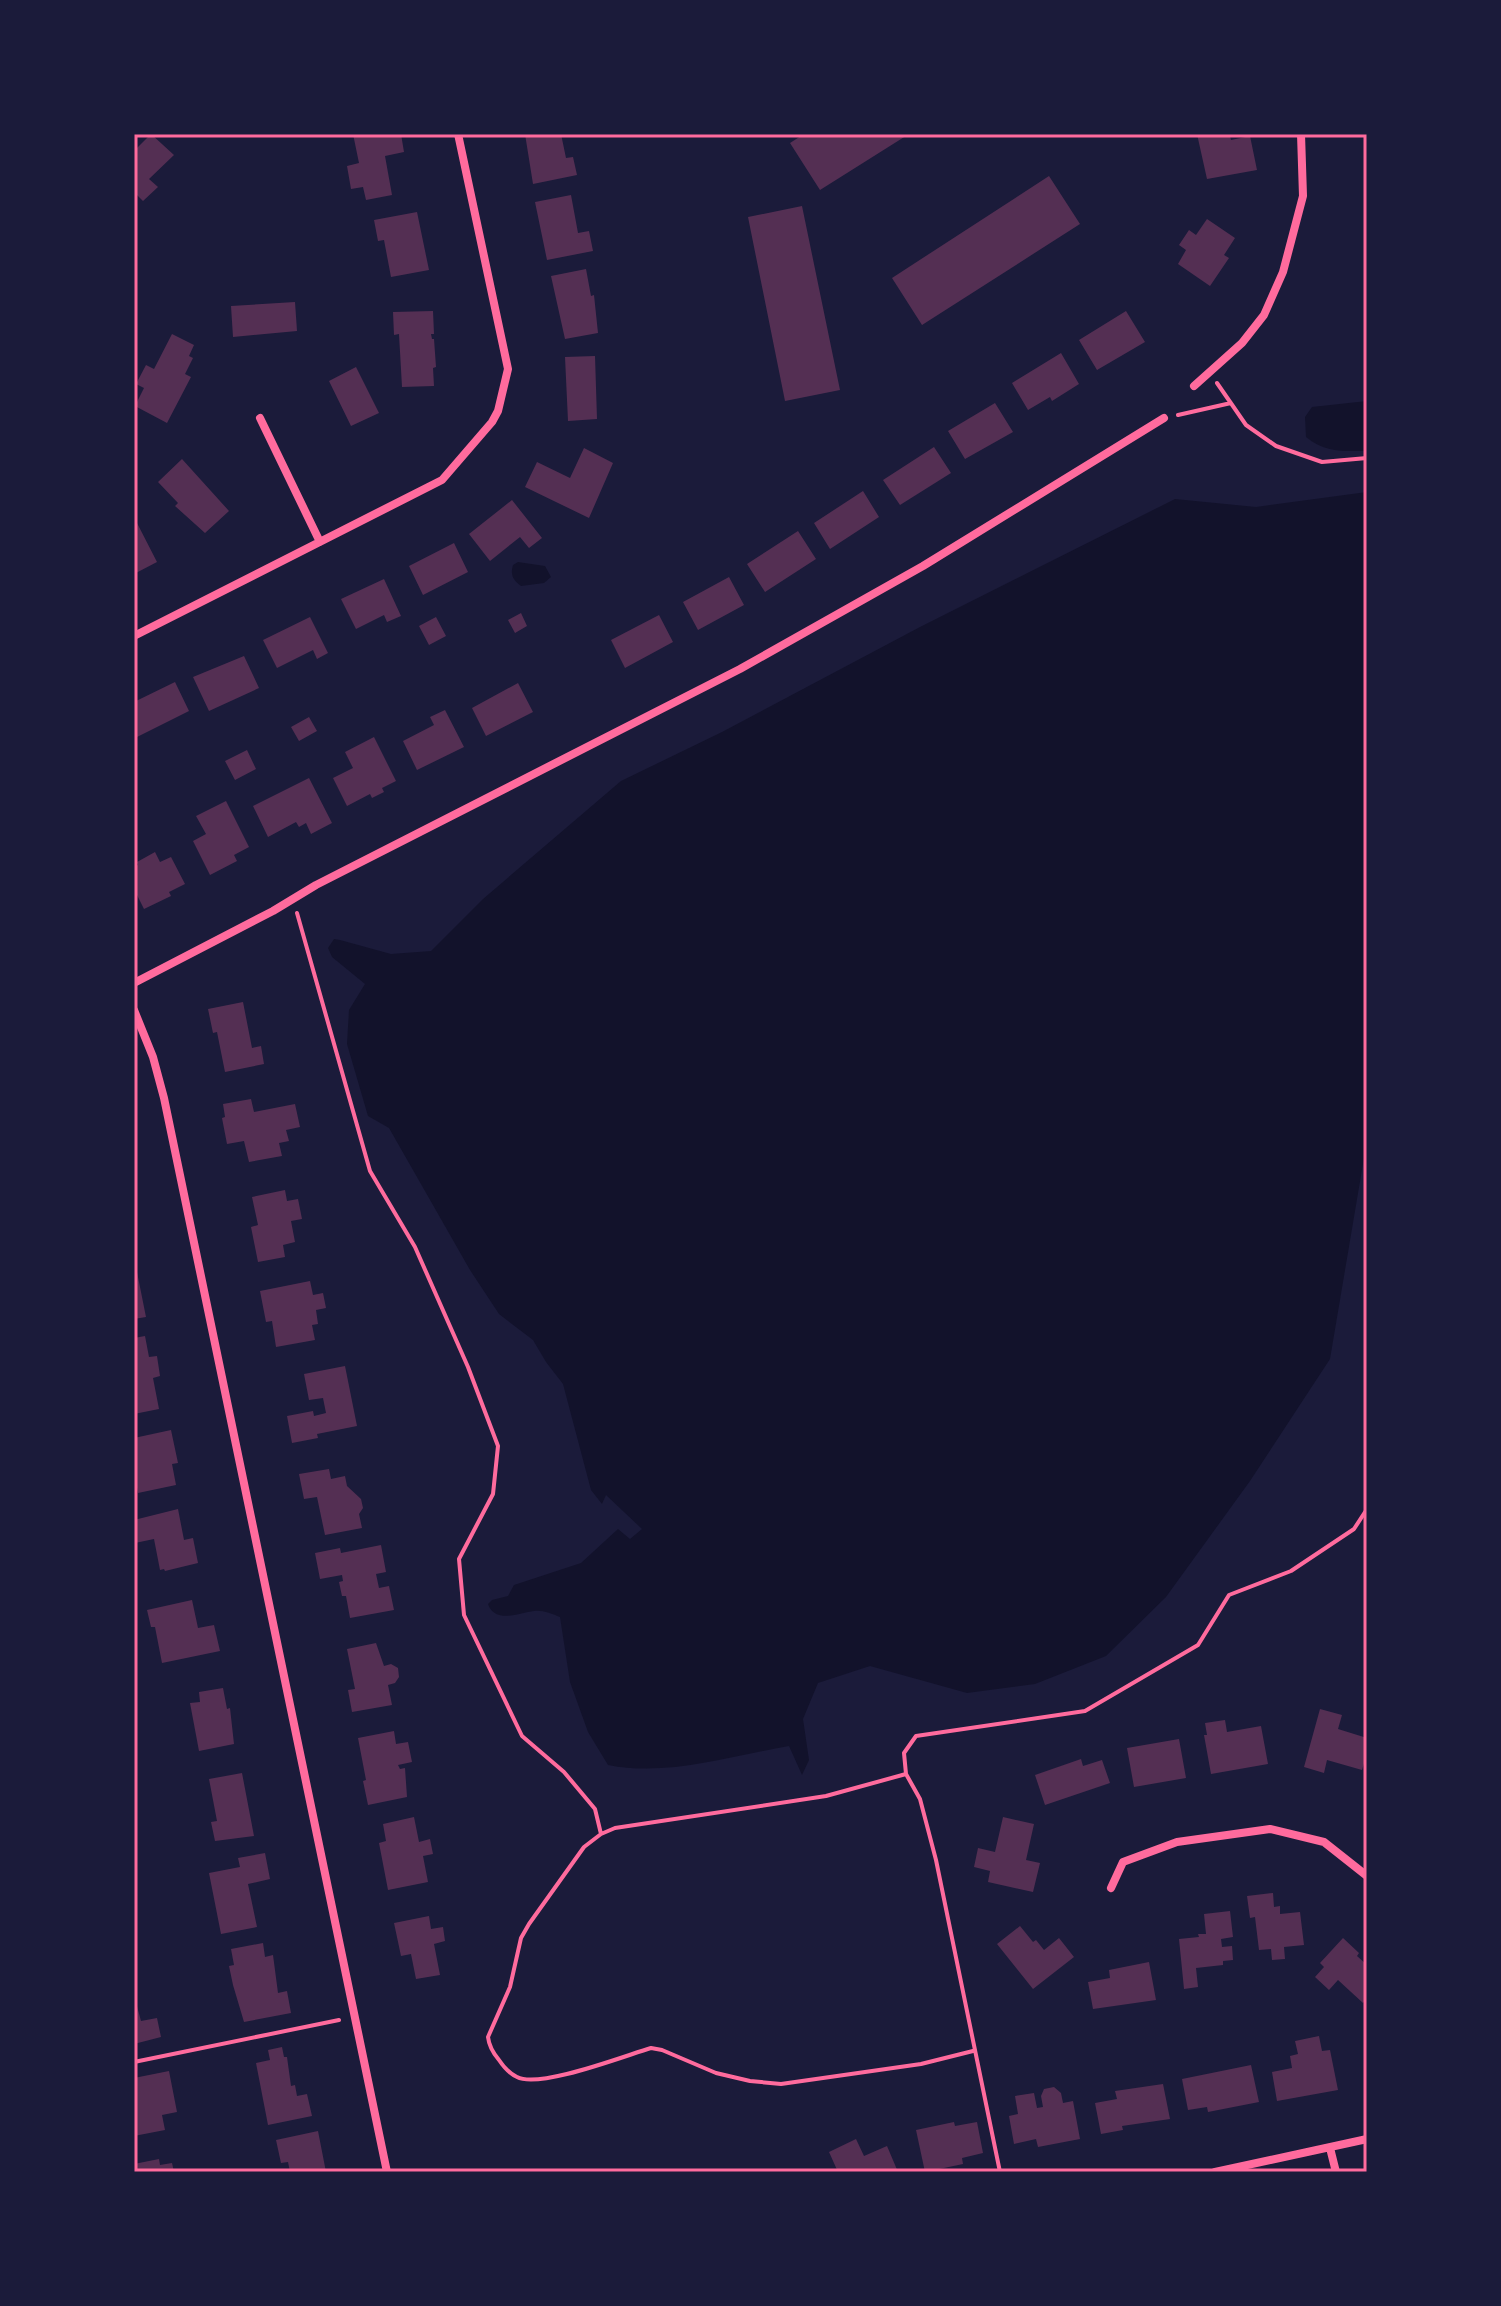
<svg xmlns="http://www.w3.org/2000/svg" width="1501" height="2306" font-family="'Noto Serif',serif">
  <style>
    .water { fill: #12122b }
    .building { fill: #542f53 }
    .lines { fill: none; stroke-linecap: round; stroke-linejoin: round }
    .path { stroke: #ff6b9d; stroke-width: 4 }
    .minor { stroke: #ff6b9d; stroke-width: 8 }
    .neatline { fill: none; stroke: #ff6b9d; stroke-width: 3 }
  </style>
  <rect width="100%" height="100%" fill="#1b1b3a"/>
  <path class="water" d="M 1367,401 L 1367,451 C 1343,451 1325,453 1306,437 L 1305,417 L 1312,407 Z
    M 1367,492 L 1367,1140 L 1330,1359 L 1250,1481 L 1166,1597 L 1106,1656 L 1035,1684 L 967,1693 L 870,1666 L 818,1683 L 803,1719 L 809,1760 L 802,1775 L 789,1746 C 731,1756 667,1777 608,1765 L 588,1732 L 570,1682 L 560,1617 C 552,1614 543,1610 534,1611 C 519,1613 495,1624 488,1604 L 492,1600 L 508,1596 L 514,1585 L 581,1563 L 618,1529 L 630,1539 L 642,1529 L 606,1495 L 602,1504 L 591,1490 L 563,1384 L 546,1362 L 533,1340 L 499,1314 L 470,1270 L 389,1128 L 368,1116 L 347,1044 L 349,1010 L 365,984 L 332,957 L 328,948 L 334,939 L 340,940 L 391,954 L 431,951 L 483,899 L 621,781 L 722,732 L 920,627 L 1175,499 L 1256,507 Z
    M 518,562 L 545,566 L 551,577 L 544,583 L 521,586 C 513,580 510,575 513,565 Z"/>
  <path class="building" d="M 151,134 L 174,155 L 149,179 L 158,187 L 143,201 L 136,194 L 134,195 L 134,151 Z
    M 353,134 L 401,134 L 404,152 L 385,156 L 392,195 L 366,200 L 363,187 L 351,189 L 347,166 L 359,163 Z
    M 525,134 L 561,134 L 566,158 L 573,157 L 577,175 L 533,184 Z
    M 804,134 L 909,134 L 820,190 L 790,143 Z
    M 1197,134 L 1225,134 L 1226,137 L 1230,136 L 1231,140 L 1250,136 L 1257,170 L 1207,179 Z
    M 1049,176 L 1080,224 L 922,325 L 892,278 Z
    M 571,195 L 578,233 L 589,231 L 593,251 L 547,260 L 535,202 Z
    M 802,206 L 840,390 L 785,401 L 748,217 Z
    M 417,212 L 429,270 L 391,277 L 384,240 L 378,241 L 374,220 Z
    M 1207,219 L 1235,238 L 1224,255 L 1229,258 L 1210,286 L 1178,264 L 1186,250 L 1179,245 L 1189,230 L 1196,235 Z
    M 586,269 L 591,296 L 594,295 L 598,333 L 565,339 L 551,276 Z
    M 295,302 L 297,331 L 233,337 L 231,306 Z
    M 433,311 L 434,334 L 431,334 L 432,339 L 434,339 L 436,367 L 433,368 L 434,386 L 402,387 L 399,334 L 394,335 L 393,312 Z
    M 1126,311 L 1145,342 L 1097,370 L 1079,340 Z
    M 172,334 L 194,345 L 189,356 L 193,358 L 185,374 L 191,377 L 167,423 L 135,406 L 144,388 L 136,384 L 146,365 L 154,369 Z
    M 1061,353 L 1079,384 L 1052,401 L 1050,397 L 1028,410 L 1012,383 Z
    M 595,356 L 597,419 L 568,421 L 565,357 Z
    M 356,367 L 379,413 L 351,426 L 329,381 Z
    M 995,403 L 1013,432 L 965,459 L 948,431 Z
    M 934,447 L 951,473 L 900,505 L 883,480 Z
    M 584,448 L 613,463 L 589,518 L 525,487 L 537,462 L 570,478 Z
    M 182,459 L 229,511 L 205,533 L 175,506 L 178,503 L 158,482 Z
    M 863,491 L 879,517 L 830,549 L 814,523 Z
    M 512,500 L 542,538 L 529,548 L 520,537 L 490,561 L 469,534 Z
    M 137,523 L 157,562 L 134,574 L 134,524 Z
    M 798,531 L 816,559 L 765,592 L 747,564 Z
    M 454,543 L 468,572 L 423,595 L 409,566 Z
    M 729,577 L 744,605 L 698,630 L 683,602 Z
    M 384,579 L 401,616 L 387,622 L 384,615 L 356,629 L 341,599 Z
    M 521,613 L 527,626 L 515,633 L 508,620 Z
    M 659,615 L 673,642 L 625,668 L 611,640 Z
    M 310,617 L 328,653 L 317,659 L 313,650 L 277,668 L 263,640 Z
    M 436,617 L 446,636 L 429,645 L 419,626 Z
    M 244,656 L 259,688 L 209,711 L 193,677 Z
    M 175,682 L 189,711 L 135,738 L 134,702 Z
    M 518,683 L 533,712 L 486,736 L 472,708 Z
    M 445,710 L 464,747 L 417,770 L 403,741 L 434,725 L 430,717 Z
    M 309,717 L 317,731 L 299,741 L 291,727 Z
    M 374,737 L 396,781 L 382,788 L 384,792 L 372,798 L 370,794 L 347,806 L 333,778 L 353,768 L 345,752 Z
    M 247,750 L 256,769 L 235,780 L 225,761 Z
    M 309,778 L 332,823 L 311,834 L 306,823 L 299,827 L 296,822 L 268,837 L 253,806 Z
    M 226,801 L 249,847 L 234,855 L 237,861 L 210,875 L 193,841 L 206,834 L 196,816 Z
    M 155,852 L 160,862 L 171,857 L 185,884 L 169,892 L 171,896 L 144,909 L 134,889 L 134,867 L 138,865 L 137,862 Z
    M 243,1002 L 252,1048 L 261,1046 L 264,1064 L 225,1072 L 217,1032 L 213,1033 L 208,1009 Z
    M 251,1099 L 254,1112 L 295,1104 L 300,1127 L 286,1130 L 289,1141 L 279,1143 L 282,1156 L 249,1162 L 244,1141 L 227,1144 L 222,1118 L 225,1117 L 223,1104 Z
    M 285,1190 L 287,1201 L 298,1199 L 302,1219 L 291,1221 L 295,1242 L 283,1245 L 285,1257 L 258,1262 L 251,1227 L 258,1225 L 252,1197 Z
    M 135,1262 L 146,1317 L 134,1319 L 134,1263 Z
    M 310,1281 L 313,1295 L 323,1293 L 326,1308 L 316,1310 L 318,1324 L 312,1325 L 315,1340 L 276,1347 L 272,1321 L 266,1322 L 260,1291 Z
    M 145,1336 L 149,1357 L 157,1356 L 160,1376 L 153,1378 L 159,1409 L 134,1414 L 134,1338 Z
    M 345,1366 L 357,1426 L 317,1434 L 318,1438 L 292,1443 L 287,1416 L 313,1411 L 314,1416 L 326,1413 L 323,1398 L 309,1400 L 304,1374 Z
    M 171,1430 L 178,1463 L 172,1464 L 176,1485 L 138,1493 L 134,1472 L 134,1438 Z
    M 329,1469 L 331,1479 L 345,1476 L 347,1486 L 361,1499 L 363,1508 L 359,1514 L 362,1528 L 325,1535 L 317,1497 L 304,1499 L 299,1474 Z
    M 178,1509 L 184,1540 L 193,1538 L 198,1563 L 165,1571 L 164,1569 L 160,1570 L 154,1539 L 135,1543 L 134,1520 Z
    M 381,1545 L 386,1572 L 376,1574 L 379,1588 L 389,1586 L 394,1610 L 350,1618 L 346,1596 L 342,1596 L 339,1582 L 343,1581 L 342,1575 L 320,1579 L 315,1553 L 340,1548 L 341,1553 Z
    M 192,1600 L 198,1628 L 214,1625 L 220,1651 L 162,1663 L 155,1627 L 151,1627 L 147,1610 Z
    M 376,1643 L 384,1666 L 391,1664 L 398,1668 L 399,1677 L 395,1683 L 388,1685 L 392,1705 L 352,1712 L 348,1690 L 355,1689 L 347,1649 Z
    M 223,1688 L 227,1709 L 230,1708 L 234,1744 L 199,1751 L 190,1703 L 200,1702 L 199,1692 Z
    M 1320,1709 L 1342,1715 L 1338,1729 L 1367,1738 L 1367,1754 L 1362,1770 L 1327,1760 L 1324,1773 L 1304,1767 Z
    M 1225,1720 L 1227,1732 L 1261,1726 L 1268,1764 L 1211,1774 L 1204,1735 L 1207,1735 L 1205,1723 Z
    M 394,1731 L 396,1744 L 408,1742 L 412,1762 L 398,1765 L 400,1769 L 405,1768 L 407,1797 L 368,1805 L 363,1781 L 366,1780 L 358,1738 Z
    M 1179,1739 L 1186,1778 L 1134,1787 L 1127,1748 Z
    M 1081,1759 L 1083,1766 L 1102,1760 L 1110,1783 L 1045,1805 L 1035,1775 Z
    M 242,1773 L 254,1836 L 215,1841 L 211,1822 L 217,1821 L 209,1779 Z
    M 414,1817 L 419,1842 L 430,1839 L 433,1854 L 423,1856 L 428,1882 L 388,1890 L 379,1843 L 386,1841 L 383,1824 Z
    M 1003,1817 L 1034,1824 L 1026,1860 L 1040,1863 L 1033,1892 L 988,1882 L 990,1871 L 974,1867 L 978,1848 L 995,1852 Z
    M 265,1853 L 270,1879 L 248,1884 L 257,1927 L 221,1934 L 209,1873 L 240,1867 L 238,1858 Z
    M 1273,1893 L 1274,1907 L 1280,1906 L 1280,1914 L 1300,1912 L 1304,1945 L 1284,1947 L 1285,1959 L 1272,1960 L 1271,1949 L 1259,1950 L 1255,1917 L 1250,1918 L 1247,1896 Z
    M 1230,1911 L 1233,1937 L 1221,1939 L 1222,1947 L 1232,1946 L 1233,1960 L 1223,1961 L 1223,1965 L 1196,1968 L 1198,1987 L 1184,1989 L 1179,1939 L 1199,1937 L 1198,1934 L 1206,1934 L 1204,1914 Z
    M 429,1916 L 431,1929 L 443,1927 L 445,1941 L 434,1944 L 440,1975 L 416,1979 L 411,1954 L 401,1956 L 394,1923 Z
    M 1020,1926 L 1033,1942 L 1036,1940 L 1044,1950 L 1059,1938 L 1074,1957 L 1033,1989 L 997,1944 Z
    M 1343,1938 L 1359,1953 L 1357,1956 L 1367,1965 L 1367,1998 L 1363,2003 L 1338,1980 L 1329,1990 L 1315,1977 L 1324,1967 L 1320,1963 Z
    M 263,1943 L 265,1957 L 273,1955 L 278,1993 L 287,1991 L 291,2013 L 244,2022 L 233,1985 L 229,1966 L 234,1965 L 231,1949 Z
    M 1149,1962 L 1156,2000 L 1093,2009 L 1088,1982 L 1110,1978 L 1109,1970 Z
    M 134,1995 L 141,2021 L 157,2018 L 161,2037 L 134,2044 Z
    M 1319,2036 L 1322,2051 L 1330,2050 L 1338,2090 L 1277,2101 L 1272,2072 L 1292,2068 L 1290,2056 L 1298,2054 L 1295,2041 Z
    M 282,2047 L 284,2057 L 287,2057 L 291,2086 L 295,2085 L 297,2096 L 307,2094 L 312,2116 L 268,2125 L 256,2063 L 270,2060 L 268,2050 Z
    M 1251,2065 L 1259,2102 L 1208,2112 L 1207,2107 L 1188,2110 L 1182,2079 Z
    M 169,2071 L 177,2112 L 162,2115 L 165,2130 L 134,2136 L 134,2078 Z
    M 1163,2084 L 1170,2119 L 1122,2126 L 1123,2130 L 1101,2134 L 1095,2103 L 1117,2099 L 1115,2091 Z
    M 1054,2087 L 1061,2093 L 1063,2103 L 1073,2101 L 1080,2139 L 1038,2147 L 1036,2139 L 1014,2144 L 1009,2116 L 1018,2114 L 1015,2096 L 1034,2093 L 1037,2108 L 1043,2107 L 1041,2096 L 1044,2089 Z
    M 954,2122 L 955,2126 L 977,2122 L 983,2153 L 962,2158 L 963,2164 L 925,2172 L 916,2130 Z
    M 318,2131 L 326,2172 L 290,2172 L 288,2162 L 281,2163 L 276,2140 Z
    M 856,2139 L 864,2156 L 887,2146 L 898,2172 L 838,2172 L 829,2152 Z
    M 159,2159 L 160,2165 L 172,2163 L 174,2172 L 135,2172 L 134,2164 Z"/>
  <g class="lines">
    <path class="path" d="M 1217,383 L 1246,425 L 1276,446 L 1322,462 L 1367,458
      M 1178,415 L 1231,403
      M 297,913 L 370,1171 L 415,1247 L 468,1367 L 498,1446 L 493,1494 L 459,1559 L 464,1615 L 522,1736 L 564,1772 L 595,1809 L 601,1834
      M 906,1774 L 904,1753 L 916,1736 L 1085,1711 L 1198,1645 L 1229,1595 L 1291,1571 L 1354,1529 L 1367,1509
      M 973,2051 L 921,2064 L 781,2084 L 750,2081 L 716,2073 L 662,2050 L 651,2048 C 624,2056 539,2089 517,2077 C 510,2074 503,2066 499,2060 C 493,2053 489,2046 488,2037 L 510,1987 L 521,1938 L 529,1924 L 584,1847 L 601,1834 L 615,1828 L 826,1796 L 906,1774 L 920,1799 L 936,1860 L 1000,2172
      M 134,2062 L 339,2020"/>
    <path class="minor" d="M 1194,386 L 1242,343 L 1264,315 L 1283,272 L 1303,196 L 1301,134
      M 260,418 L 320,542
      M 134,636 L 442,480 L 492,422 L 498,411 L 508,369 L 458,134
      M 134,983 L 273,911 L 316,885 L 740,669 L 923,566 L 1164,418
      M 134,1010 L 153,1057 L 164,1098 L 387,2172
      M 1111,1888 L 1123,1862 L 1177,1842 L 1270,1829 L 1324,1842 L 1367,1876
      M 1330,2148 L 1336,2172
      M 1215,2172 L 1367,2139"/>
  </g>
  <rect width="1501" height="2306" fill="none" stroke="#1b1b3a" stroke-width="272"/>
  <rect x="136" y="136" width="1229" height="2034" class="neatline"/>
</svg>
